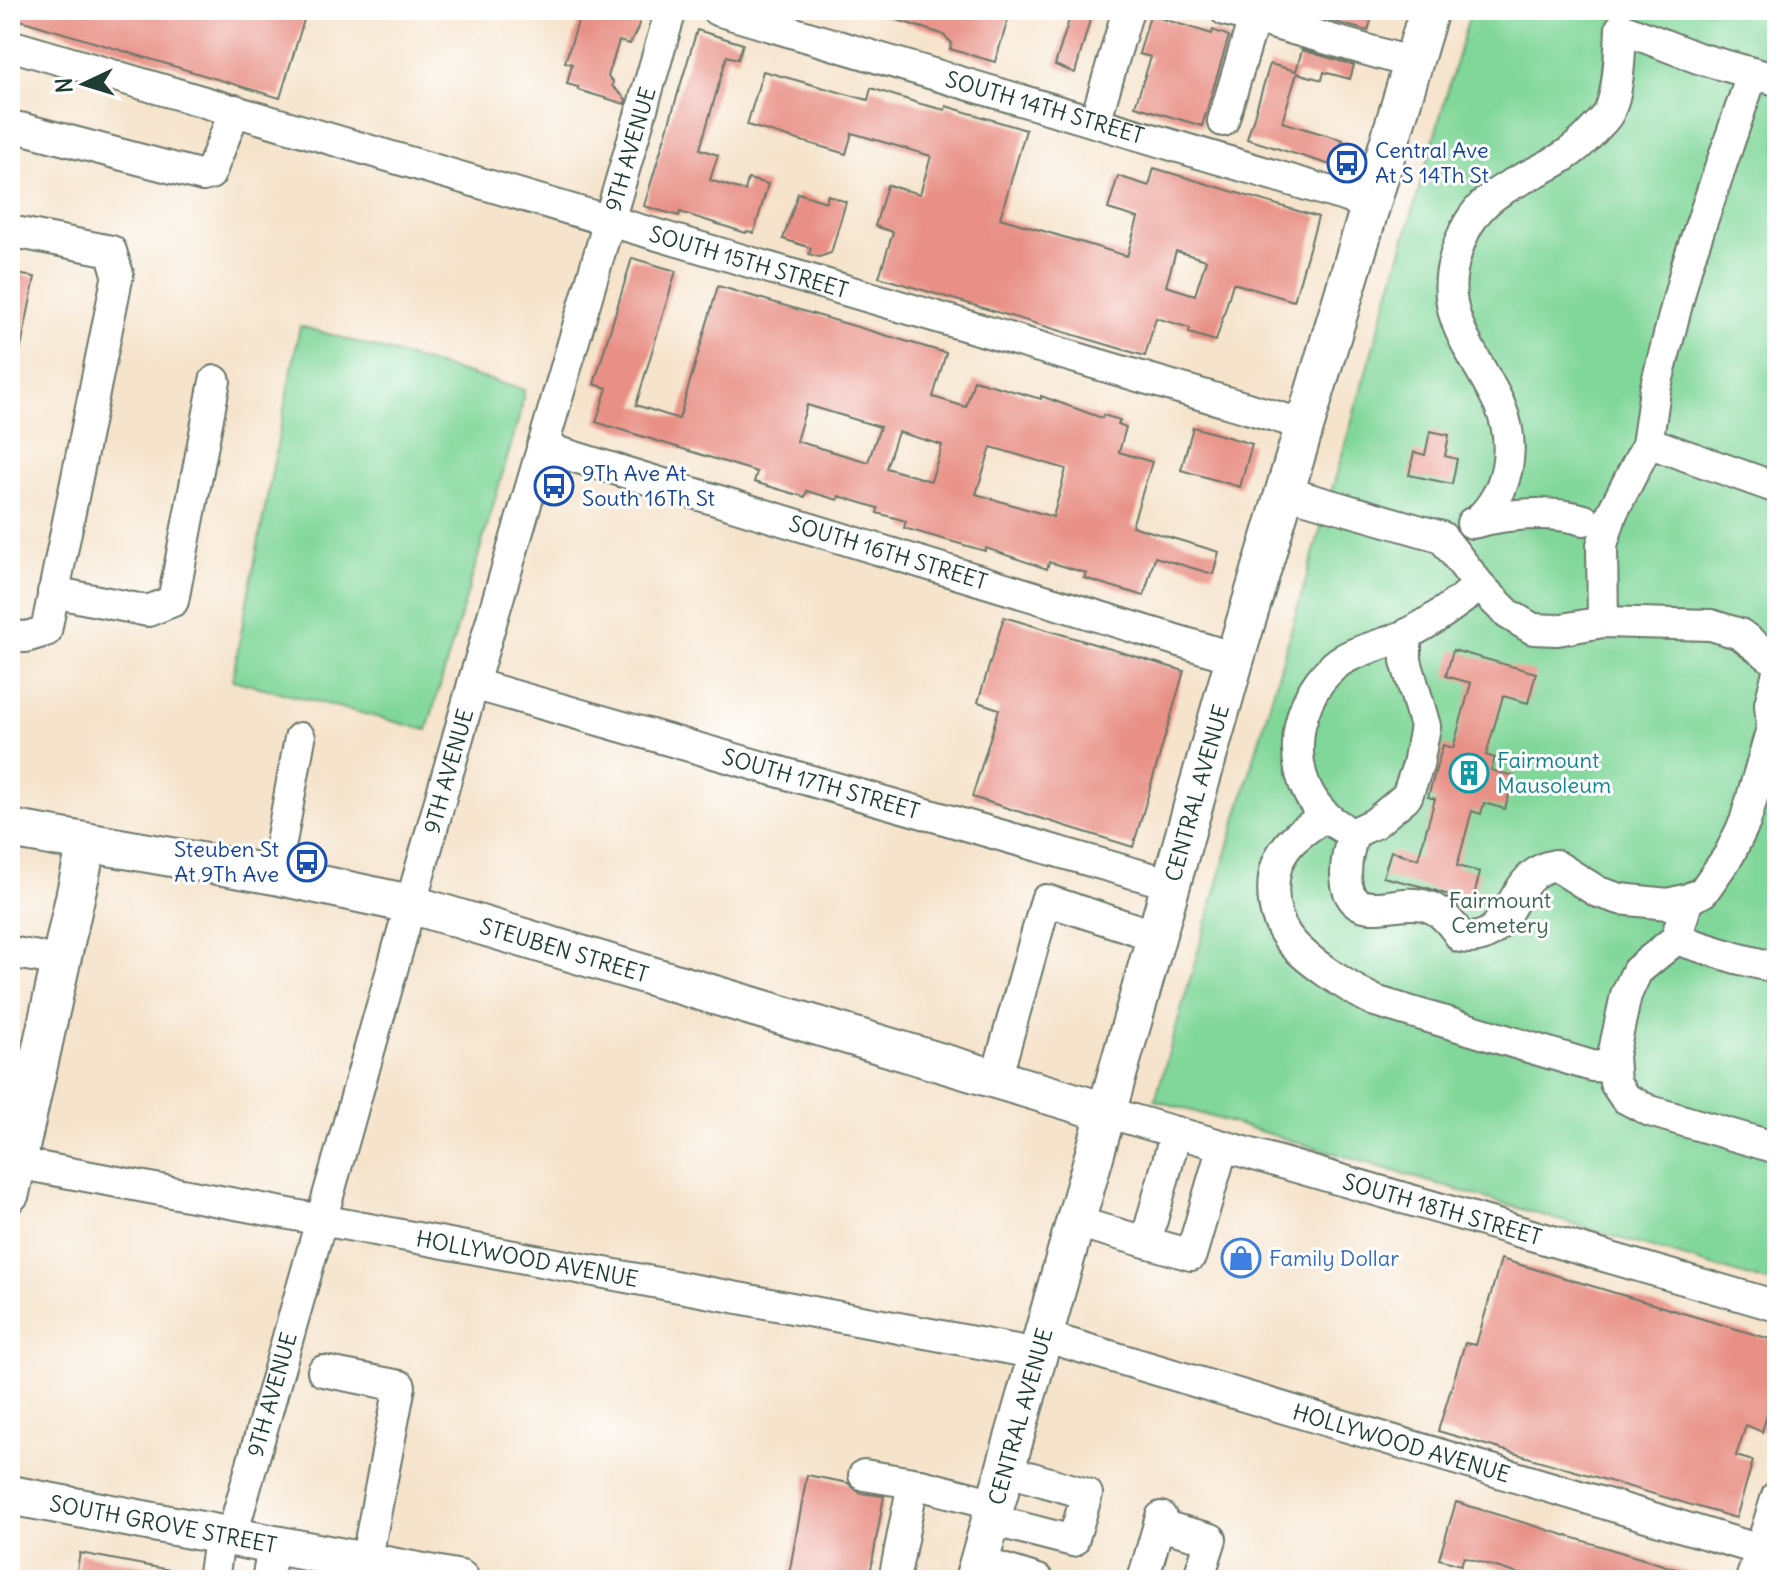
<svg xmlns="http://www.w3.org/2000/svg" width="1787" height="1590" font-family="Delius,sans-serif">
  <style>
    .green { fill: #81d79a; stroke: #508a67; stroke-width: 2 }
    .building { fill: #e89085; fill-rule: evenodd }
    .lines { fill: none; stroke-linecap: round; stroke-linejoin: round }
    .minor-casing { stroke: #6a7769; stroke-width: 34 }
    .major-casing { stroke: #6a7769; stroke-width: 42 }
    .minor { stroke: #fff; stroke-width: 30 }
    .major { stroke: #fff; stroke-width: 38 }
    .labels { text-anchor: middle; stroke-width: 6; stroke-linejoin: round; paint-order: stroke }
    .street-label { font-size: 22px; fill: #1f3d34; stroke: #fff }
    .transit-label { font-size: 22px; fill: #164399; stroke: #fff; text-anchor: start }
    .culture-label { font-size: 22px; fill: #0d838f; stroke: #fff; text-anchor: start }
    .park-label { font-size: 22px; fill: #38644e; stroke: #fff }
    .shop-label { font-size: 22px; fill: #366cbe; stroke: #fff; text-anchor: start }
  </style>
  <rect width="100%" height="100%" fill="#fff"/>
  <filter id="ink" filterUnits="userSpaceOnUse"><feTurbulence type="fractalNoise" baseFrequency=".0125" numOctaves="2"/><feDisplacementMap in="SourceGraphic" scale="16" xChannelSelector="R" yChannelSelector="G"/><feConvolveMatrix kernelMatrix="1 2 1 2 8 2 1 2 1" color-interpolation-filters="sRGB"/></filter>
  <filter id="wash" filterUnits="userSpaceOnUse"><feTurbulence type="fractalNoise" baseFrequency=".006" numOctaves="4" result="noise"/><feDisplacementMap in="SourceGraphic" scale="32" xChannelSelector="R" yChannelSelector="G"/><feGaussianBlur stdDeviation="1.8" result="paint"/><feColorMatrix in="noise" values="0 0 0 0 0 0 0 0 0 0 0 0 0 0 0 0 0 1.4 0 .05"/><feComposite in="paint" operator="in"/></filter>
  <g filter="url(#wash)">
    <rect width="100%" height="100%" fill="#f5e3cb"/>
    <path class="green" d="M 1471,10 L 1777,10 L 1777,1285 L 1155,1100 Z
      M 300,326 L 524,390 L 521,411 L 427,730 L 232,680 Z"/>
    <g id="blocks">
      <path class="building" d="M 10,10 L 307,10 L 280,98 L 10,17 Z
        M 582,10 L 636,10 L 640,20 L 637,30 L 630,44 L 619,41 L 608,77 L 613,81 L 612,86 L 626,99 L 625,104 L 578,90 L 578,87 L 567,84 L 572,64 L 565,62 Z
        M 879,10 L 1011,10 L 995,62 L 950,49 L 952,43 L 942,34 L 878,14 Z
        M 1072,10 L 1092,13 L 1075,73 L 1055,65 Z
        M 1316,10 L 1374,10 L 1368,31 L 1314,16 Z
        M 1150,15 L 1212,34 L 1213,30 L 1229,36 L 1202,126 L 1135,106 L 1151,57 L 1139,54 Z
        M 697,30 L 743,44 L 738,59 L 727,56 L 700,149 L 718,155 L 710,180 L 745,191 L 748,179 L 768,184 L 754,233 L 747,231 L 746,233 L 680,212 L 679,216 L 644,206 Z
        M 1302,50 L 1354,65 L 1350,79 L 1324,72 L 1322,80 L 1297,73 L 1282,122 L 1343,140 L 1334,166 L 1247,139 L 1270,64 L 1296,71 Z
        M 763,71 L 868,100 L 871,88 L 921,104 L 945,110 L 946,106 L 1026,130 L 1000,218 L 1127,256 L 1138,218 L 1108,209 L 1118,176 L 1149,186 L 1154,168 L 1318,217 L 1294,301 L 1233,283 L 1216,341 L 1189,333 L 1190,328 L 1156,318 L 1145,356 L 879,277 L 893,232 L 875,226 L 887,185 L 920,194 L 931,156 L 852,133 L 846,154 L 747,125 ZM 1176,251 L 1206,260 L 1195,295 L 1166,286 Z
        M 798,193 L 826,202 L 828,195 L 846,202 L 831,253 L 819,257 L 809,254 L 811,248 L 783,239 Z
        M 632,258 L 676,271 L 636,405 L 679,419 L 718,286 L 946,353 L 933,397 L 966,407 L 974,380 L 1041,399 L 1041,396 L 1102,418 L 1103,415 L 1120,420 L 1118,424 L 1126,427 L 1119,452 L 1152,462 L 1132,526 L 1219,552 L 1213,574 L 1155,557 L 1144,596 L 1084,578 L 1086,573 L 1049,562 L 1047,569 L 986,548 L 985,551 L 904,528 L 906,521 L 877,513 L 878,508 L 839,496 L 838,500 L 807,491 L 805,497 L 754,482 L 757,472 L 596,422 L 607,388 L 594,384 ZM 807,405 L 880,427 L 868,462 L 796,441 ZM 898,432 L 942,445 L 931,481 L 886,468 ZM 991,447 L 1066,469 L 1053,517 L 976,494 Z
        M 10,273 L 35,277 L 18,363 L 10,362 Z
        M 1193,427 L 1252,444 L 1240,487 L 1181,470 Z
        M 1430,431 L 1449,435 L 1445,456 L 1457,459 L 1452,484 L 1409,475 L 1414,452 L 1425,455 Z
        M 1004,617 L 1184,671 L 1133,847 L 972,797 L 999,709 L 978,702 Z
        M 1453,650 L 1536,673 L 1528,703 L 1503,696 L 1486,755 L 1495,758 L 1491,770 L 1514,776 L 1505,809 L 1484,803 L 1481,814 L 1472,811 L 1457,866 L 1480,872 L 1472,903 L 1428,888 L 1383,877 L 1391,851 L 1418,859 L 1435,799 L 1428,797 L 1443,745 L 1453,748 L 1471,683 L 1446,676 Z
        M 1501,1259 L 1777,1341 L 1777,1381 L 1762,1432 L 1746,1425 L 1736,1456 L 1753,1461 L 1736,1518 L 1438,1431 L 1465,1343 L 1476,1345 Z
        M 807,1475 L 848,1483 L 860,1493 L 884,1496 L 869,1580 L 788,1580 Z
        M 1456,1502 L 1699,1576 L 1699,1580 L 1538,1580 L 1464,1557 L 1461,1565 L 1439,1559 Z
        M 80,1553 L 181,1572 L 181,1580 L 75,1580 Z"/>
    </g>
  </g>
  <g filter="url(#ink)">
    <use href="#blocks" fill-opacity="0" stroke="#6a7769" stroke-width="2"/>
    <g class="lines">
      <defs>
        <g id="minor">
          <path id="s1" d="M 717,10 L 1371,204"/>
          <path d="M 1254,18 L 1413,63"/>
          <path id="s2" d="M 10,45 L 1305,425"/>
          <path d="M 1223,121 L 1254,18 L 1225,10"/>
          <path d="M 1095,122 L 1128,10"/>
          <path d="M 20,128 L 203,176 L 210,174 L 235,110"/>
          <path d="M 10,231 L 111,251 L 118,274 L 46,631 L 26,637 L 10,636"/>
          <path d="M 1647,445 L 1659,446 L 1777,488"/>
          <path id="s3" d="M 542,447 L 1235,658"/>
          <path d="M 1285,492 L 1442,537 L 1480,586 L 1508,614 L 1533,629 L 1557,630 L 1603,622 L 1711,625 L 1740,634 L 1777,662"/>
          <path d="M 1476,522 C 1509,493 1517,447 1500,406 C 1481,362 1442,322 1452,270 C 1472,169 1540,191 1593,131 C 1598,125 1606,119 1609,112 C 1619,92 1620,51 1621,28 L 1698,58 L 1777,80"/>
          <path d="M 1472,523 C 1508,514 1548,510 1584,520"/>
          <path d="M 53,592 L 148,611 L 173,601 L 215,381"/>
          <path d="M 1603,622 L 1602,545 L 1612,513 L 1647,445 L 1655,390 L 1687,265 L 1752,75"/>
          <path d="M 1406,635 L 1406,661 L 1425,726 L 1418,765 L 1407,796 L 1375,823 L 1354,833 C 1346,855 1335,906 1372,907 C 1389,908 1406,901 1423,905 C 1441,909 1451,923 1461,937 C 1514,947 1506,873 1555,865 L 1598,892 L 1620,899 L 1668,904 L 1688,899 L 1703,892 L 1729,855 L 1745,822 L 1772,728 L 1770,704 L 1777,676"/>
          <path id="s4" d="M 473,684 L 1171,884"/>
          <path d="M 1324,817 C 1311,826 1295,835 1286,848 C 1268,871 1270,911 1286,935 C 1302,959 1349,988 1375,1001 L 1592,1066 L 1612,1067"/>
          <path d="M 1341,827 C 1283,794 1286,706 1335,665 C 1351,651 1384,645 1403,636 C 1430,624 1456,603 1480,586"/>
          <path d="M 275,875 L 300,738"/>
          <path d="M 1688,899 L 1676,939 L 1637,971 L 1626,995 L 1613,1056 L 1615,1083 L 1625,1098 L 1650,1111 L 1777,1148"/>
          <path d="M 1676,939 L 1736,958 L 1777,968"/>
          <path d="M 10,952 L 61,961"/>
          <path d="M 996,1079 L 1046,900 L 1156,936"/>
          <path id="s5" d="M 1106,1112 L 1777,1306"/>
          <path id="s6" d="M 16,1163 L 1038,1354"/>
          <path d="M 1076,1222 L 1146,1242 L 1176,1132"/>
          <path d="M 1146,1242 L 1191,1255 L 1223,1146"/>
          <path id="s7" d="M 1043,1336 L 1777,1555"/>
          <path d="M 323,1371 L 400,1386 L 366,1562"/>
          <path d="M 864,1475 L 913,1483"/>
          <path d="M 991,1520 L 1073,1541 L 1087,1494 L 1005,1470"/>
          <path d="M 1159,1525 L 1211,1539 L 1198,1580"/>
          <path id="s8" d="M 232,1535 L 473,684 L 671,10"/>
          <path d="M 980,1562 L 1038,1580"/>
          <path d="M 213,1580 L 220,1533"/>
          <path d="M 267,1580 L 274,1543"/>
          <path d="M 894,1580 L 913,1483 L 996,1504"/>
          <path d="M 1143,1580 L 1161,1517"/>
          <path d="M 1751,1580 L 1777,1496"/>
        </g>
        <g id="major">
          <path id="s9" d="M 10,829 L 275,875 L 410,904 L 1106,1112"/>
          <path d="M 10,1193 L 87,843"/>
          <path id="s10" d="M 10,1495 L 460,1580"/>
          <path id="s11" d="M 974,1580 L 1235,658 L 1429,10"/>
        </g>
      </defs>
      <use href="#minor" class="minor-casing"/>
      <use href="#major" class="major-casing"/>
      <use href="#minor" class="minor"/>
      <use href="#major" class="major"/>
    </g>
  </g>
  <defs>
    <symbol id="bus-ring" viewBox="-11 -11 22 22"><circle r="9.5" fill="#fff" stroke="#1a4fb4" stroke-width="1.5"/><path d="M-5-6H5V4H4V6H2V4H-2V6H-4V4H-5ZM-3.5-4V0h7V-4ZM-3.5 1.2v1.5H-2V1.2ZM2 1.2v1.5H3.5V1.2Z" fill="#1a4fb4"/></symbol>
    <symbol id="building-ring" viewBox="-11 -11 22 22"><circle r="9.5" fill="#fff" stroke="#0f9aa8" stroke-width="1.5"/><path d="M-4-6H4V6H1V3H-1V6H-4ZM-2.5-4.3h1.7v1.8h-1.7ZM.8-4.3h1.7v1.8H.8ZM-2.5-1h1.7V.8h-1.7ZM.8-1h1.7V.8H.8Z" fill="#0f9aa8"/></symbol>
    <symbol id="shop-ring" viewBox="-11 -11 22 22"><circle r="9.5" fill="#fff" stroke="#3f7fe0" stroke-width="1.5"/><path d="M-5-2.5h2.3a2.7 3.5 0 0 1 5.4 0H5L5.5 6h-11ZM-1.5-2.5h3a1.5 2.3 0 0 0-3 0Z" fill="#3f7fe0"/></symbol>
  </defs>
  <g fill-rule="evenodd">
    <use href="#bus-ring" x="1325" y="141" width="44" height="44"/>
    <use href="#bus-ring" x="532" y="464" width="44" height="44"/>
    <use href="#building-ring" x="1447" y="751" width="44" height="44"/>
    <use href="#bus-ring" x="285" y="840" width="44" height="44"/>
    <use href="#shop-ring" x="1219" y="1236" width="44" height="44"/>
  </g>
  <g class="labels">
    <g class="street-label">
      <text dy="8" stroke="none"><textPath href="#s1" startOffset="342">SOUTH 14TH STREET</textPath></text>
      <text dy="8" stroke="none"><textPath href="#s8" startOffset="1442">9TH AVENUE</textPath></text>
      <text dy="8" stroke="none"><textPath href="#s2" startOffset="770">SOUTH 15TH STREET</textPath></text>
      <text dy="8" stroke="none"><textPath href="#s3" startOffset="362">SOUTH 16TH STREET</textPath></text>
      <text dy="8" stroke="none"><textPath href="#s8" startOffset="794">9TH AVENUE</textPath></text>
      <text dy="8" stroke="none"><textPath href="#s4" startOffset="362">SOUTH 17TH STREET</textPath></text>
      <text dy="8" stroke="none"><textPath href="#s11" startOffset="818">CENTRAL AVENUE</textPath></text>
      <text dy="8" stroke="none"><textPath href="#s9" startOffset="568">STEUBEN STREET</textPath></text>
      <text dy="8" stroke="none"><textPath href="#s5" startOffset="350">SOUTH 18TH STREET</textPath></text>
      <text dy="8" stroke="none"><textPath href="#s6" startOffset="520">HOLLYWOOD AVENUE</textPath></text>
      <text dy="8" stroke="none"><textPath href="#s8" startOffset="146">9TH AVENUE</textPath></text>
      <text dy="8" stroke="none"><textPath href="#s11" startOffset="170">CENTRAL AVENUE</textPath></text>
      <text dy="8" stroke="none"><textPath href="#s7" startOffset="374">HOLLYWOOD AVENUE</textPath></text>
      <text dy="8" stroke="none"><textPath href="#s10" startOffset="156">SOUTH GROVE STREET</textPath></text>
    </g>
    <g class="transit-label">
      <text x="1375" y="158">Central Ave<tspan x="1375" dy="25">At S 14Th St</tspan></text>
      <text x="582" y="481">9Th Ave At<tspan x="582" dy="25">South 16Th St</tspan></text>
      <text x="279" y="857" text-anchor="end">Steuben St<tspan x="279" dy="25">At 9Th Ave</tspan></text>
    </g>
    <g class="culture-label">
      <text x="1497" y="768">Fairmount<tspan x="1497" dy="25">Mausoleum</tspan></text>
    </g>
    <g class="park-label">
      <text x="1500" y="908">Fairmount<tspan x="1500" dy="25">Cemetery</tspan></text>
    </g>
    <g class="shop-label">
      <text x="1269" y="1266">Family Dollar</text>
    </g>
  </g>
  <rect width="1787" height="1590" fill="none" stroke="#fff" stroke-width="40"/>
  <g transform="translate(84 84) rotate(266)" stroke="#ffffff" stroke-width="6" paint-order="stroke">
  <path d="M0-6L14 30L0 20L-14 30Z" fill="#1f3d34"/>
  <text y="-12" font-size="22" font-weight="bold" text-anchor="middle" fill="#1f3d34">N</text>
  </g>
</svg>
